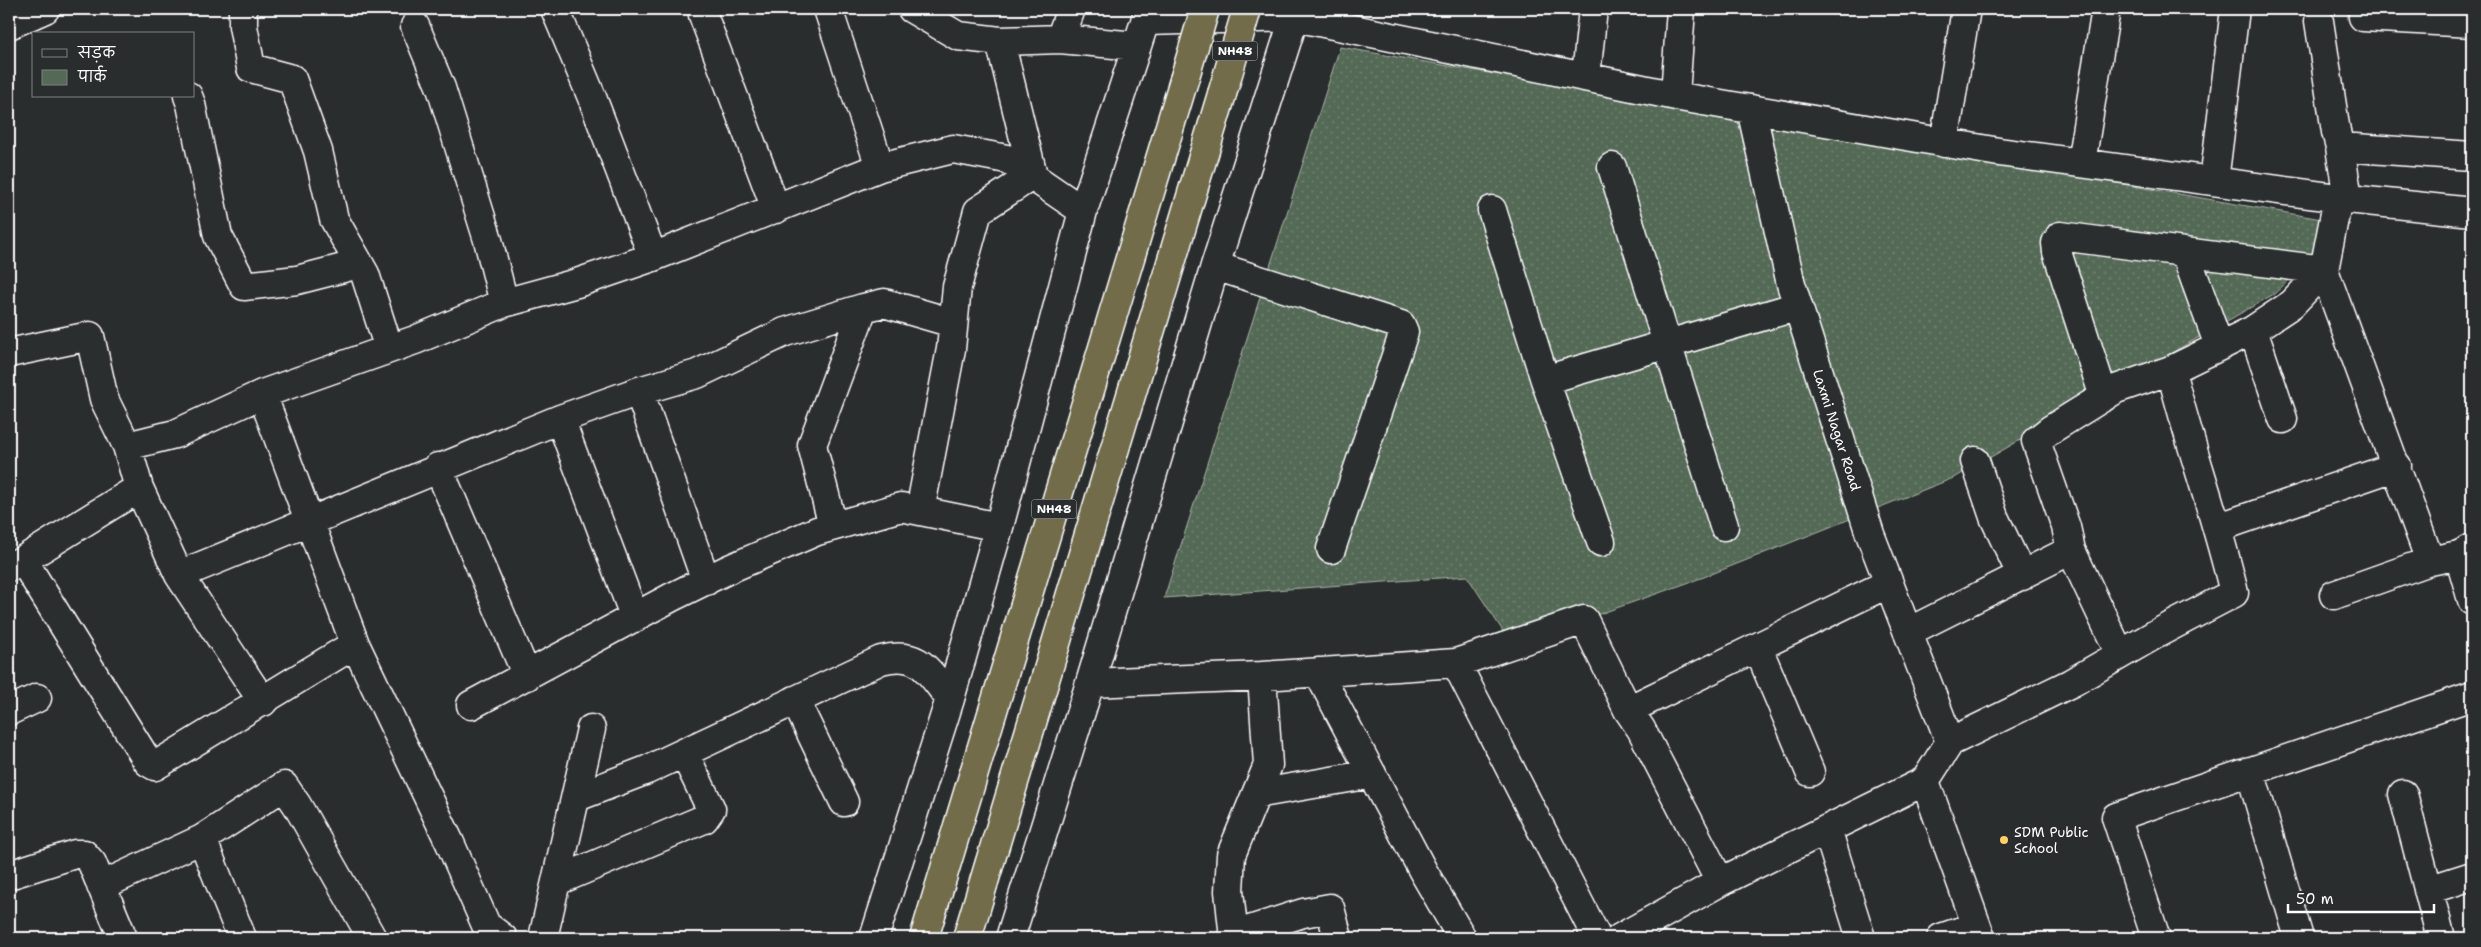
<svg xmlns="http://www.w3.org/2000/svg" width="2481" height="947" font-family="'Shantell Sans','Playpen Sans Deva',sans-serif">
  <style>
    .green { fill: url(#green-dots); stroke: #aab4aa }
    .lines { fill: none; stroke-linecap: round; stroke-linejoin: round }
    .minor-casing { stroke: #fff; stroke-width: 31 }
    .highway-casing { stroke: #fff; stroke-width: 31 }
    .minor { stroke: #2a2d2e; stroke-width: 28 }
    .highway { stroke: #726c4b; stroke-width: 28 }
    .highway-bridge-casing { stroke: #fff; stroke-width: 31; stroke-linecap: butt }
    .highway-bridge { stroke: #726c4b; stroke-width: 28 }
    .poi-dot { fill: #ffd166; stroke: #2a2d2e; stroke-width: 2 }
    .labels { text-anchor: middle; stroke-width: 4.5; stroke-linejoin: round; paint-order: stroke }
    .shield { fill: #2a2d2e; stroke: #bfc0c0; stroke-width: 1 }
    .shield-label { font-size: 12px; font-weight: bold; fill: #fff }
    .street-label { font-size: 14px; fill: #fff; stroke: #2a2d2e }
    .poi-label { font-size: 14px; fill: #fff; stroke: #2a2d2e; text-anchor: start }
  </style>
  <defs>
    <pattern id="green-dots" width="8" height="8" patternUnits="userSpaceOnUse" patternTransform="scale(1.25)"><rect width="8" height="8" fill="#546a56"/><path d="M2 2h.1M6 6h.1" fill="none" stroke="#6e806f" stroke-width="1.8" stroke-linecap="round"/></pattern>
  </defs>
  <rect width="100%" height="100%" fill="#2a2d2e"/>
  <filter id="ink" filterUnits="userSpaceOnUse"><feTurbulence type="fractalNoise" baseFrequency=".02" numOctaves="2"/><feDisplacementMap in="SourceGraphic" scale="10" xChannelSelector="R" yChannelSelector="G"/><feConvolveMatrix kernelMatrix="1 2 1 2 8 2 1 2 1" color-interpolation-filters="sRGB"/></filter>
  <g filter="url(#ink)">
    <path class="green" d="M 1340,47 L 2350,224 L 2274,294 L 1956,477 L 1704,577 L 1512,645 L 1467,576 L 1164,598 Z"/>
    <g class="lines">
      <defs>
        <path id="minor" d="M 243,9 L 243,26 L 251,68 L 292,79 L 318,151 L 334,219 L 365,274 L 389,349
          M 555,9 L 593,100 L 653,257
          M 828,9 L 880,167
          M 912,9 L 958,36 L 1000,41 L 1060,39 L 1136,46
          M 703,15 L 776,209
          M 2363,17 L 2472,23
          M 1145,21 L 1295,17 L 1686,98 L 1999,152 L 2338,198 L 2472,212
          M 2319,21 L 2336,132 L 2340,147
          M 9,25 L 45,9
          M 415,26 L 441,88 L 488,240 L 504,303
          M 1060,39 L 1071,9
          M 1586,76 L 1593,9
          M 1675,95 L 1681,9
          M 188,96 L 191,104 L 218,236 L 244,286 L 297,280 L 359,264
          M 1751,109 L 1791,284 L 1870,534 L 1950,742
          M 1944,143 L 1966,9
          M 2081,163 L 2106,9
          M 1612,167 L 1724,526
          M 2214,181 L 2235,9
          M 2338,198 L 2324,270 L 2430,561
          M 2348,199 L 2340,147 L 2472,156
          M 1492,210 L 1545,380 L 1601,542
          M 2185,252 L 2219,346
          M 1215,266 L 1401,325 L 1404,332 L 1331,549
          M 2253,330 L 2283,419
          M 9,353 L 90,336 L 104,399 L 127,446 L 175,434 L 262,394 L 415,340 L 504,303 L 577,283 L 653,257 L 880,167 L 953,149 L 1007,159 L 1083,211
          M 1545,380 L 1798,306
          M 639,391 L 706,581
          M 262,394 L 355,644
          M 2104,397 L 2057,252 L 2056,243 L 2060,236 L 2324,270
          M 560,419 L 635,618
          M 127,446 L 139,488 L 179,575 L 263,702
          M 1975,461 L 1994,517 L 2022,576
          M 438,467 L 527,676
          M 920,511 L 951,349 L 957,287 L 978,211 L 1033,175 L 1000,41
          M 833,526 L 812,445 L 863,308 L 884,303 L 953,323
          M 2217,528 L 2397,466
          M 2459,555 L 2472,600
          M 23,560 L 148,762 L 155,766 L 355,644 L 450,843 L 486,925 L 503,938
          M 9,567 L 23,560 L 139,488
          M 179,575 L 560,419 L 639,391 L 697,374 L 785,332 L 863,308
          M 2334,595 L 2430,561 L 2459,555 L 2472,548
          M 1908,632 L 2071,550
          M 1758,648 L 1810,772
          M 2120,654 L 2071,550 L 2066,527 L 2036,441 L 2050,430 L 2116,389 L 2171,370
          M 1456,663 L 1597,938
          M 1318,672 L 1423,871 L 1462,938
          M 1090,683 L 1262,676 L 1456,663 L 1584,620 L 1628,710 L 1641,729 L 1720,882 L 1925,781 L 1950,742 L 2071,683 L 2156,634 L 2234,593 C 2217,518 2189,445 2171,370 L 2253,330 L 2292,304 L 2324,270
          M 795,700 L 844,802
          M 471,705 L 672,597 L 729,569 L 817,531 L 901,507 L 999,527
          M 1628,710 L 1889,583
          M 9,711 L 37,698
          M 2250,771 L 2299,938
          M 1925,781 L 1981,938
          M 1256,794 L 1372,774
          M 2403,794 L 2441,938
          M 577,797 L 647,770 L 881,660 C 920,650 928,671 950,699
          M 1827,829 L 1861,938
          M 202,839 L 242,938
          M 9,875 L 75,854 L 84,854 L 92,863 L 123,938
          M 557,881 L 704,819 L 711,809 L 684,753
          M 101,886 L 202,839 L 284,786 L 297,805 L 372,938
          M 2428,890 L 2472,876
          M 1234,935 L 1303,913 L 1330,908 L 1338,938
          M 543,938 L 591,729
          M 874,938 L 950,699 L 999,527 L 1083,211 L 1149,9
          M 1010,938 L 1090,683 L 1215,266 L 1297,9
          M 1234,938 L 1229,891 L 1231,855 L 1268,765 L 1262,676
          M 1620,938 L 1720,882
          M 1941,938 L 1976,926
          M 2156,938 L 2116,817 L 2472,696"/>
        <path id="highway" d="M 924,938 L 1184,80
          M 967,938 L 1222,94"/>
      </defs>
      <use href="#minor" class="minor-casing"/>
      <use href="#highway" class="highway-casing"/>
      <use href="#minor" class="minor"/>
      <use href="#highway" class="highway"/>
      <defs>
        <path id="highway-bridge" d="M 1184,80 L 1205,9
          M 1222,94 L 1247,9"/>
      </defs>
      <use href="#highway-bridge" class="highway-bridge-casing"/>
      <use href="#highway-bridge" class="highway-bridge"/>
    </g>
  </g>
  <circle class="poi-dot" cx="2004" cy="840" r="5"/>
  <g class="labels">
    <g class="shield">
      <rect x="1212.5" y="41.5" width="45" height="19" rx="4"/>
      <rect x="1031.5" y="499.5" width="45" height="19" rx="4"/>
    </g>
    <g class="shield-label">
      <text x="1235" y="55">NH48</text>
      <text x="1054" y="513">NH48</text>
    </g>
    <g class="street-label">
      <text transform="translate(1837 430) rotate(72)" y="5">Laxmi Nagar Road</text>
    </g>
    <g class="poi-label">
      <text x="2014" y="837">SDM Public<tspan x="2014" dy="16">School</tspan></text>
    </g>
  </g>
  <rect width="2481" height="947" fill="none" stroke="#2a2d2e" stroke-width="30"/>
  <rect x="15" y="15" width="2451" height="917" fill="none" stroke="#fff" stroke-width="2" filter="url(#ink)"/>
  <rect x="32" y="32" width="162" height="65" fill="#2a2d2e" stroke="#7f8182"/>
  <rect x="42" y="49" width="25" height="8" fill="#2a2d2e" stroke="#7f8182"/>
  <text x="78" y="58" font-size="15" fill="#ffffff">सड़क</text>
  <rect x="42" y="70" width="25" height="15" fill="#546a56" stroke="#7f8182"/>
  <text x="78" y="82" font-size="15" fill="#ffffff">पार्क</text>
  <path d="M2288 904v8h146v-8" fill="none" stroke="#ffffff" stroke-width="2.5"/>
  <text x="2296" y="904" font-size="15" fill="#ffffff" stroke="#2a2d2e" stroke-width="4" paint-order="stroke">50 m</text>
</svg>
